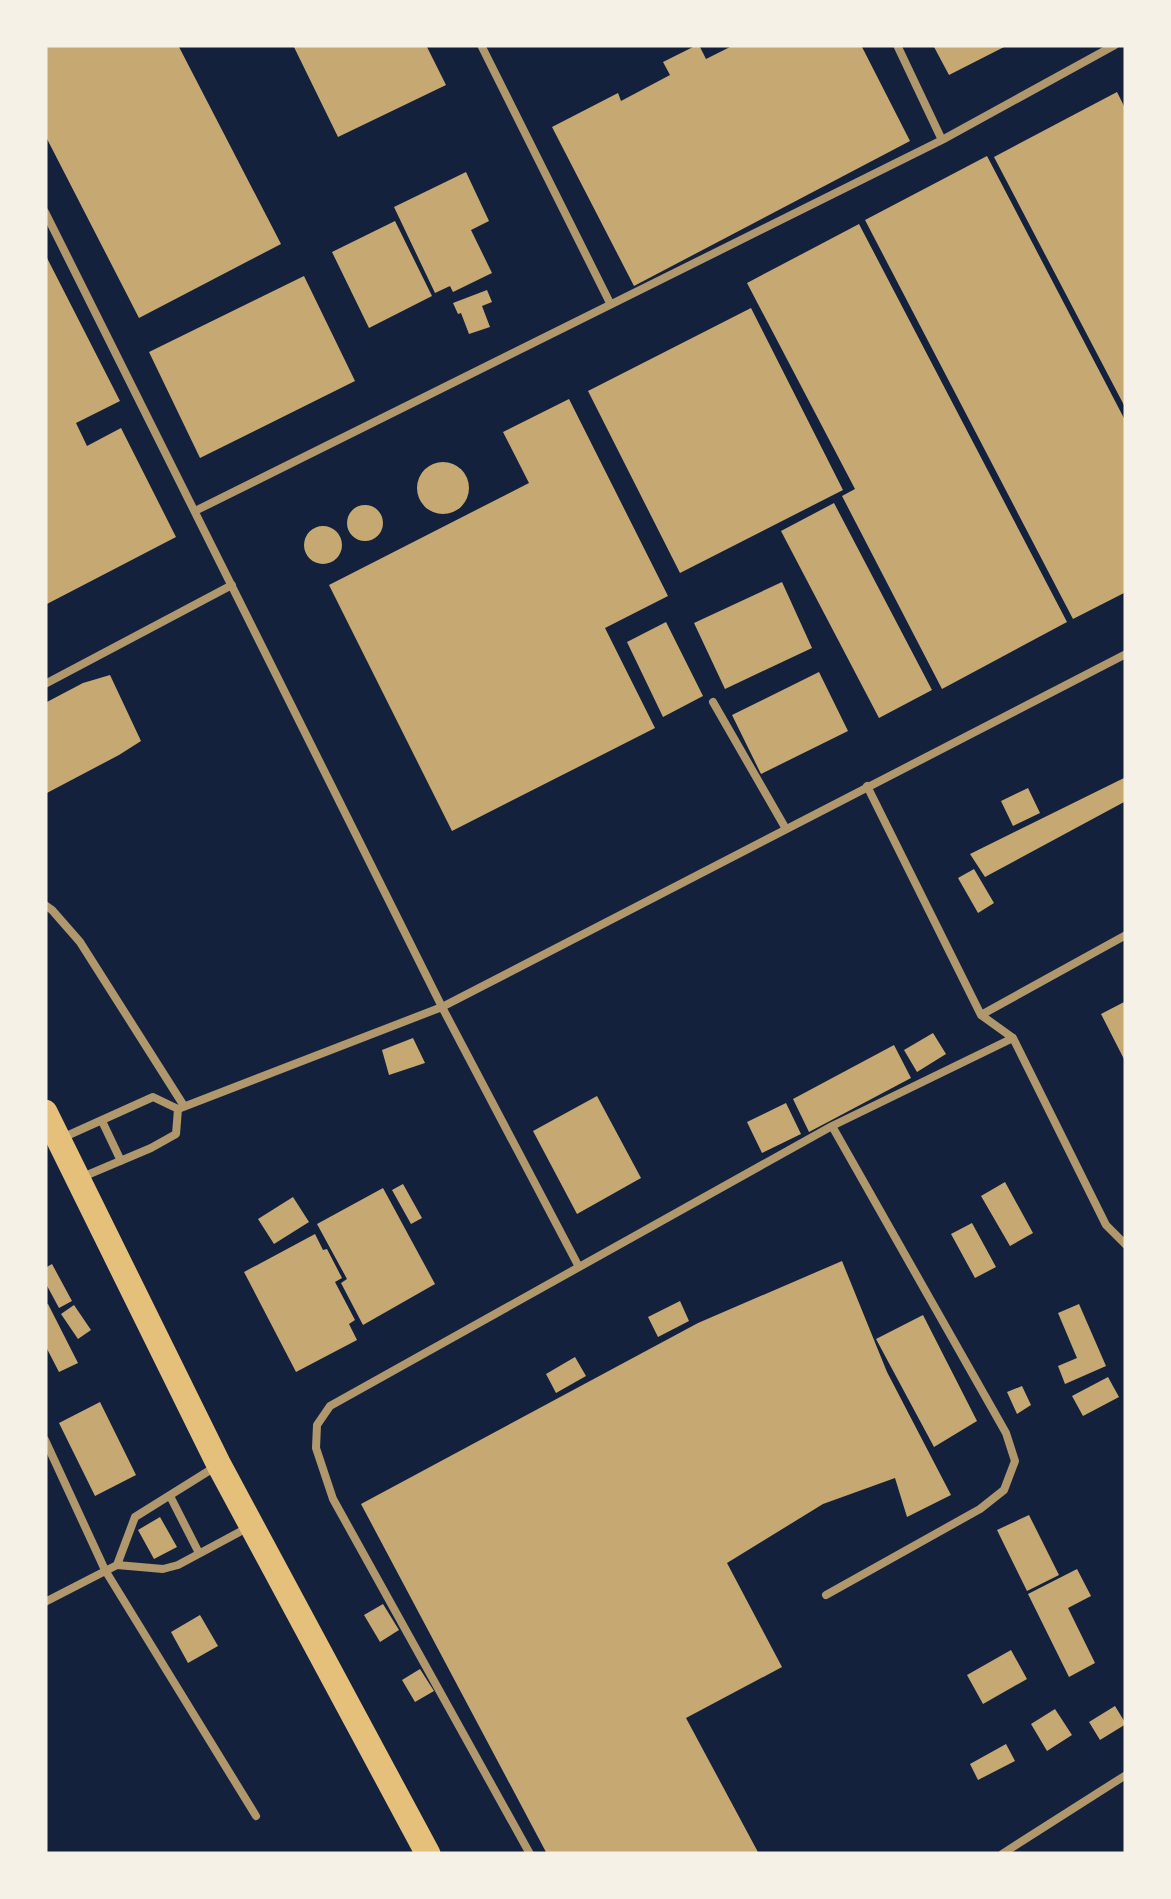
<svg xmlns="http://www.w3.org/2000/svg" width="1171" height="1899" font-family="Roboto,sans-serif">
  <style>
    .building { fill: #c6a872 }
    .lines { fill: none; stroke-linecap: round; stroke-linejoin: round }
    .service { stroke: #b1986c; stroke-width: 8 }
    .primary { stroke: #e5c07b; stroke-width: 25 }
  </style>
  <rect width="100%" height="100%" fill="#14213d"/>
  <path class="building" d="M 45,45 L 178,45 L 281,244 L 139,318 L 45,135 Z
    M 293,45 L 426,45 L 446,85 L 338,137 Z
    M 697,45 L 699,45 L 706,59 L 734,45 L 861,45 L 910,141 L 634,286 L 552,127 L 618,93 L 621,101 L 670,75 L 663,62 Z
    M 933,45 L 1008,45 L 949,75 Z
    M 1117,92 L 1126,110 L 1126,409 L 994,157 Z
    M 987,156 L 1126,422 L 1126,592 L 1073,619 L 865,220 Z
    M 466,172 L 489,221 L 471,230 L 492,273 L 453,292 L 450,286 L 435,293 L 394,207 Z
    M 395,221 L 432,296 L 369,328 L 332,252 Z
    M 859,224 L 1067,622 L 942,689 L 842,496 L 855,489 L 747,283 Z
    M 45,254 L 120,401 L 76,423 L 87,446 L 121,428 L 176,537 L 45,605 Z
    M 304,276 L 355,381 L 200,458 L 149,352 Z
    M 487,290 L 492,302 L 482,306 L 490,327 L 469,334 L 461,313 L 458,314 L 453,303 Z
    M 751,308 L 843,490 L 680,573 L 588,391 Z
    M 569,399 L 668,596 L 605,628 L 655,728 L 452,831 L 329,585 L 529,483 L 503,432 Z
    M417 488a26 26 0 1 1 52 0a26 26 0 1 1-52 0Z
    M 834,503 L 932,690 L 879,718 L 781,531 Z
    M347 523a18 18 0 1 1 36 0a18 18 0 1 1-36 0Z
    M304 545a19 19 0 1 1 38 0a19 19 0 1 1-38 0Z
    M 782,582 L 812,648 L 725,689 L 694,623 Z
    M 666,622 L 703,696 L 663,717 L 627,642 Z
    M 819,672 L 848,731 L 761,774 L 732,715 Z
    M 110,675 L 141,741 L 119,755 L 45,794 L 45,703 L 83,683 Z
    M 1126,777 L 1126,801 L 985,877 L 970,854 Z
    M 1028,788 L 1040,813 L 1013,826 L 1001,801 Z
    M 974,869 L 994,903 L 978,913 L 958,878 Z
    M 1126,1001 L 1126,1063 L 1101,1014 Z
    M 933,1033 L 946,1054 L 917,1072 L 904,1050 Z
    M 413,1038 L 425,1063 L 389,1075 L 382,1050 Z
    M 894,1045 L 911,1078 L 809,1132 L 793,1099 Z
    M 597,1096 L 641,1178 L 577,1214 L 533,1131 Z
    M 786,1103 L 801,1134 L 762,1153 L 747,1122 Z
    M 1005,1182 L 1033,1233 L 1010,1246 L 981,1196 Z
    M 403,1184 L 422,1218 L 411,1224 L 392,1190 Z
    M 383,1188 L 435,1284 L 363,1325 L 341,1283 L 347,1279 L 317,1224 Z
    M 293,1197 L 309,1222 L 274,1244 L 258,1219 Z
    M 972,1223 L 996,1267 L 975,1278 L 951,1234 Z
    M 315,1234 L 323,1250 L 327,1249 L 342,1278 L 335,1282 L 355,1320 L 349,1324 L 357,1340 L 296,1372 L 244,1272 Z
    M 842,1261 L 887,1372 L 951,1495 L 907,1517 L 895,1478 L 823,1504 L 727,1563 L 782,1667 L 686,1718 L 759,1854 L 547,1854 L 361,1504 L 698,1323 Z
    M 52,1264 L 72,1301 L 59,1308 L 45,1282 L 45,1268 Z
    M 680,1301 L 689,1321 L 658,1337 L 648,1317 Z
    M 48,1304 L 78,1363 L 59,1372 L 45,1345 L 45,1305 Z
    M 1079,1304 L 1106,1366 L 1065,1384 L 1058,1366 L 1077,1358 L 1058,1313 Z
    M 74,1305 L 91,1330 L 78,1339 L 61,1314 Z
    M 923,1315 L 977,1421 L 934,1447 L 876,1339 Z
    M 575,1357 L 586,1376 L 556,1393 L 546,1374 Z
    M 1108,1377 L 1119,1397 L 1083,1416 L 1072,1396 Z
    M 1022,1386 L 1031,1405 L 1017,1414 L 1007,1392 Z
    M 100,1402 L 136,1475 L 95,1496 L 59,1423 Z
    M 1029,1515 L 1059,1575 L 1027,1591 L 997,1530 Z
    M 160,1517 L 177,1547 L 154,1559 L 138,1530 Z
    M 1077,1569 L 1091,1596 L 1068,1608 L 1095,1663 L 1069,1677 L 1028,1594 Z
    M 383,1604 L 399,1630 L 380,1642 L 364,1615 Z
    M 200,1615 L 218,1646 L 188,1663 L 171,1632 Z
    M 1011,1650 L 1027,1679 L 983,1704 L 967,1675 Z
    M 420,1669 L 434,1691 L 415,1702 L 402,1680 Z
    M 1115,1706 L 1126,1724 L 1100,1740 L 1089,1722 Z
    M 1055,1709 L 1072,1735 L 1047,1751 L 1031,1724 Z
    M 1006,1744 L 1015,1761 L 978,1780 L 970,1764 Z"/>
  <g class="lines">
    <path class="service" d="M 481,45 L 610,303
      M 897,45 L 942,140
      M 45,212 L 442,1007 L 579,1267
      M 195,511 L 942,140 L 1115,45
      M 45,684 L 232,585
      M 713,702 L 786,829
      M 867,786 L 981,1015 L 1013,1038 L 1106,1225 L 1126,1245
      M 45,905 L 52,910 L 80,942 L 184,1106
      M 981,1015 L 1126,935
      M 102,1121 L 121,1161
      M 62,1138 L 153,1097 L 178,1109 L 442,1007 L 1126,654
      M 80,1178 L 151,1148 L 176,1134 L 178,1109
      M 45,1440 L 105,1570 L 256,1816
      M 170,1496 L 199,1553
      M 117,1565 L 135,1517 L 215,1467
      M 826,1595 L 980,1509 L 1004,1490 L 1015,1461 L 1006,1433 L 832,1126
      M 45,1602 L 117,1565 L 163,1569 L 178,1565 L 247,1528
      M 530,1854 L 333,1499 L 316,1448 L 317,1425 L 330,1406 L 832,1126 L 1013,1038
      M 1002,1854 L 1126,1775"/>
    <path class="primary" d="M 45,1112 L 219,1465 L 428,1854"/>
  </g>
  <rect width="1171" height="1899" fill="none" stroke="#f6f1e7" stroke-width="95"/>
</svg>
